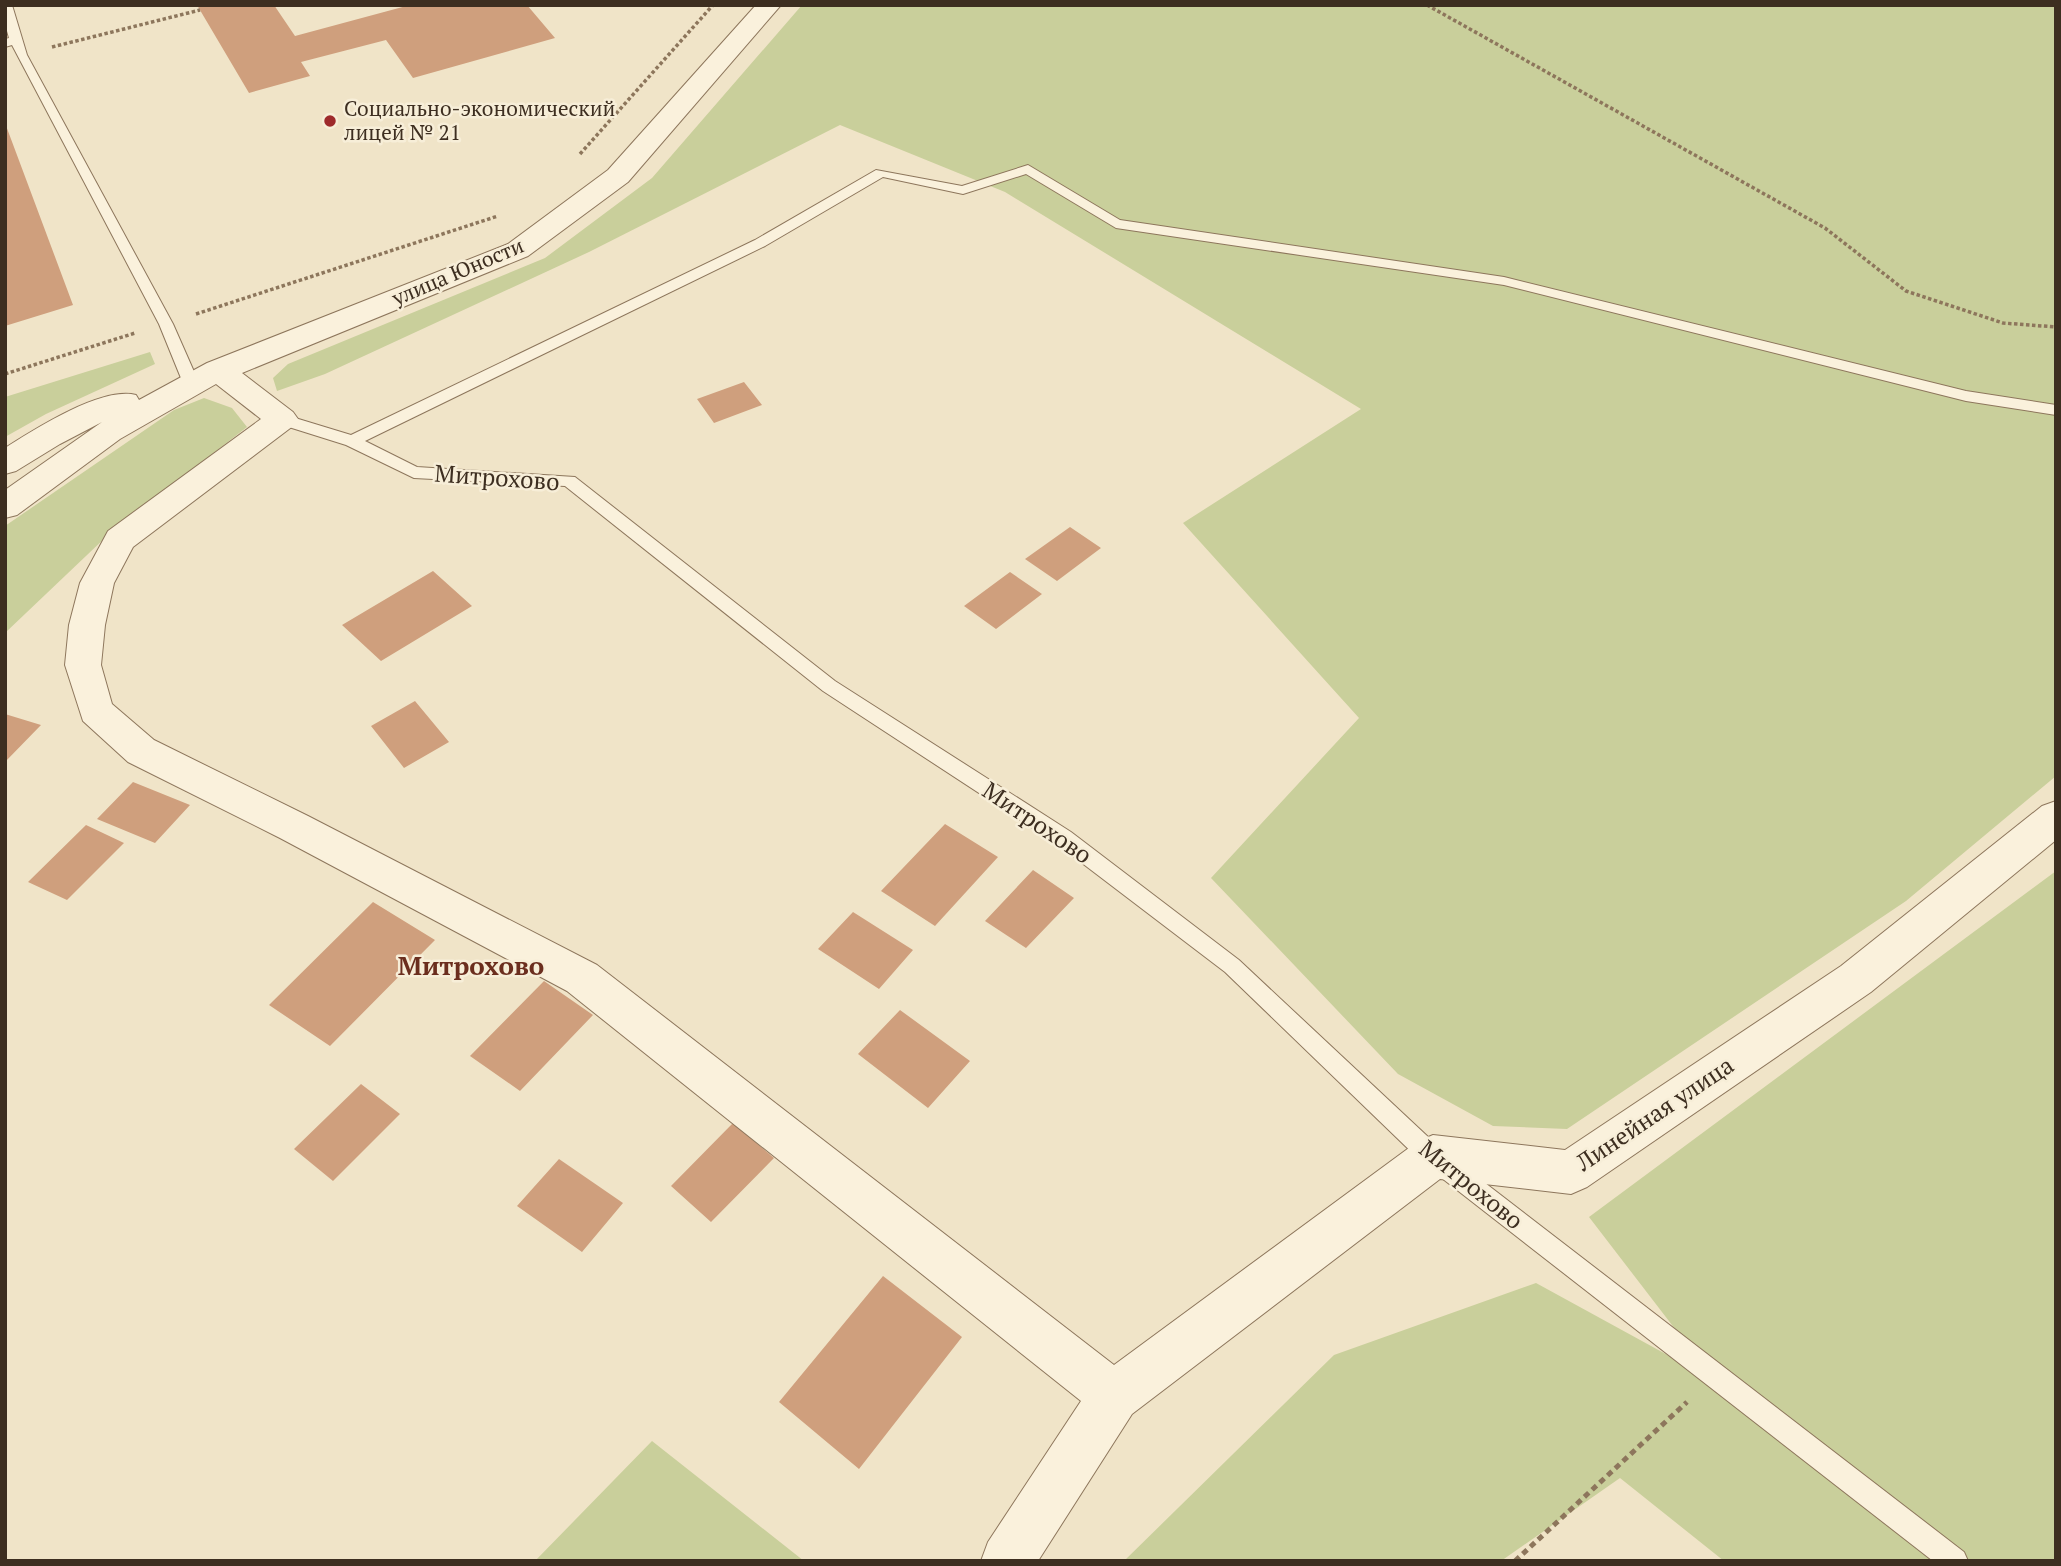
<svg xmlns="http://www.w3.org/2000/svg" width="2061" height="1566" font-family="'PT Serif',serif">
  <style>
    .green { fill: #c9cf9b }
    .building { fill: #cf9f7d }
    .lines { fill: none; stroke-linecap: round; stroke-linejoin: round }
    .service-casing { stroke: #8d765c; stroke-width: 2 }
    .minor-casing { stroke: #8d765c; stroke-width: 2 }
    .path-far1 { stroke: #8d765c; stroke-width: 3.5; stroke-dasharray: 3.5 2.5; stroke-linecap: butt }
    .path { stroke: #8d765c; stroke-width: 5; stroke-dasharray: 6 4.5; stroke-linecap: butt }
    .service { fill: #faf1dc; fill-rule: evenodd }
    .minor { fill: #faf1dc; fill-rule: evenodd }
    .poi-dot { fill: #9e2a2b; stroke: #f7eed8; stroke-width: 2.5 }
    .labels { text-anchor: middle; stroke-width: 5; stroke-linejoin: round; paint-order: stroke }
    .far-poi-label { font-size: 21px; fill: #3d2e20; stroke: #f7eed8; text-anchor: start }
    .far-street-label { font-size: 21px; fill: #3d2e20; stroke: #f7eed8 }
    .street-label { font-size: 24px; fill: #3d2e20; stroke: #f7eed8 }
    .neighbourhood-label { font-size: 26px; font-weight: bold; fill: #6b2e1e; stroke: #f7eed8 }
  </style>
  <rect width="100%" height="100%" fill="#f0e4c8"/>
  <path class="green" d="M 802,5 L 2056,5 L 2056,776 L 1906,901 L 1567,1129 L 1493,1126 L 1398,1074 L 1211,878 L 1359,718 L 1183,523 L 1361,409 L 1005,192 L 840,125 L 589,252 L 325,374 L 277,391 L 273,378 L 288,364 L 545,258 L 652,178 Z
    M 150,352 L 155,364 L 46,414 L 5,437 L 5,397 Z
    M 204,398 L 232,408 L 247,427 L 107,536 L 5,633 L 5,526 L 174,410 Z
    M 2056,871 L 2056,1561 L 1724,1561 L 1620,1478 L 1501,1561 L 1124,1561 L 1334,1355 L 1536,1283 L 1715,1381 L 1589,1217 Z
    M 652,1441 L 804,1561 L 535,1561 Z"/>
  <path class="building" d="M 197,5 L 274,5 L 295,36 L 410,5 L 527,5 L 555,38 L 413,78 L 386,40 L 301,62 L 310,76 L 249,93 Z
    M 5,123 L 73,305 L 5,326 Z
    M 744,382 L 762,405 L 714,423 L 697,399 Z
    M 1070,527 L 1101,548 L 1057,581 L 1025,559 Z
    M 433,571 L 472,606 L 381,661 L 342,625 Z
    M 1010,572 L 1042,594 L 996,629 L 964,606 Z
    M 415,701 L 449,742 L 404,768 L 371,726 Z
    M 5,714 L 41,725 L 5,762 Z
    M 133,782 L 190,805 L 155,843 L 97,819 Z
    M 945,824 L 998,857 L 935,926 L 881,891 Z
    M 86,825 L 124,843 L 67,900 L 28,882 Z
    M 1033,870 L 1074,898 L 1026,948 L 985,921 Z
    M 373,902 L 435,940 L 330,1046 L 269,1005 Z
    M 853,912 L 913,950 L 879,989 L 818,949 Z
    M 544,981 L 593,1015 L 520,1091 L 470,1056 Z
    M 900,1010 L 970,1061 L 928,1108 L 858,1054 Z
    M 361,1084 L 400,1114 L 333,1181 L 294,1149 Z
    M 733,1123 L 774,1158 L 711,1222 L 671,1186 Z
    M 559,1159 L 623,1203 L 582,1252 L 517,1206 Z
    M 883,1276 L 962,1337 L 859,1469 L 779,1402 Z"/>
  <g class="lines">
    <defs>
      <path id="service" d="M 5,5 L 12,5 L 27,55 L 173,324 L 199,383 L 196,387 L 186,387 L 183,383 L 159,324 L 12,45 L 5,47 L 5,39 L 9,38 L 5,24 Z
        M 1028,165 L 1120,220 L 1504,277 L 1966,391 L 2056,405 L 2056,415 L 1966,401 L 1504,285 L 1116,228 L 1026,174 L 963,194 L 883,177 L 765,246 L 365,441 L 417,467 L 575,477 L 835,681 L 1071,832 L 1239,960 L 1441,1149 L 1964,1552 L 1968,1561 L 1933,1561 L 1425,1165 L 1225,972 L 1057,844 L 823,691 L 565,486 L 414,478 L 346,445 L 276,423 L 274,419 L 282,414 L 351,435 L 755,240 L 876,170 L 962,186 Z"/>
      <path id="minor" d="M 756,5 L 781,5 L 628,182 L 528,256 L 242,373 L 293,412 L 298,419 L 293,426 L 133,547 L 114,583 L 105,625 L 101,665 L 112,704 L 154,740 L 308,816 L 597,965 L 1114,1365 L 1417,1142 L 1433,1135 L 1565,1150 L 1841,966 L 2042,806 L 2056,801 L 2056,840 L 1871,992 L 1587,1187 L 1571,1194 L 1440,1179 L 1132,1414 L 1038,1561 L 981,1561 L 988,1542 L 1081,1401 L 567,991 L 280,838 L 128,762 L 83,721 L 65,665 L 69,625 L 80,583 L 108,531 L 261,419 L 216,384 L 120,439 L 17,515 L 5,518 L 5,490 L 102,422 L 60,444 L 16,471 L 5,474 L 5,448 C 35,429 102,386 136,395 L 139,400 L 207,363 L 508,244 L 608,170 Z"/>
    </defs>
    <use href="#service" class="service-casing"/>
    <use href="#minor" class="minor-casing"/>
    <path class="path-far1" d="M 1427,5 L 1825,228 L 1906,291 L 2003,323 L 2056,327
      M 52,47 L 200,10
      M 580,154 L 713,5
      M 196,314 L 498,216
      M 5,374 L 135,333"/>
    <path class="path" d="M 1515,1561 L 1687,1402"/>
    <use href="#service" class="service"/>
    <use href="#minor" class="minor"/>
  </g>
  <circle class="poi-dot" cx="330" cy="121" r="7"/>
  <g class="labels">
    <g class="far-poi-label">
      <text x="344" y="116">Социально-экономический<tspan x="344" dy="24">лицей № 21</tspan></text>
    </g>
    <g class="far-street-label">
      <text transform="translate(458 272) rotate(-23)" y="7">улица Юности</text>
    </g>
    <g class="street-label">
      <text transform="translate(497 478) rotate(4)" y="8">Митрохово</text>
      <text transform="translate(1037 823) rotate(34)" y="8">Митрохово</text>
      <text transform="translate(1655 1114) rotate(-34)" y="8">Линейная улица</text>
      <text transform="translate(1471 1185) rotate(39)" y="8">Митрохово</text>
    </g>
    <g class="neighbourhood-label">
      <text x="471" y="975">Митрохово</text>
    </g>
  </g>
  <rect width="2061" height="1566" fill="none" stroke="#3d2e20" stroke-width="14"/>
</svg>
